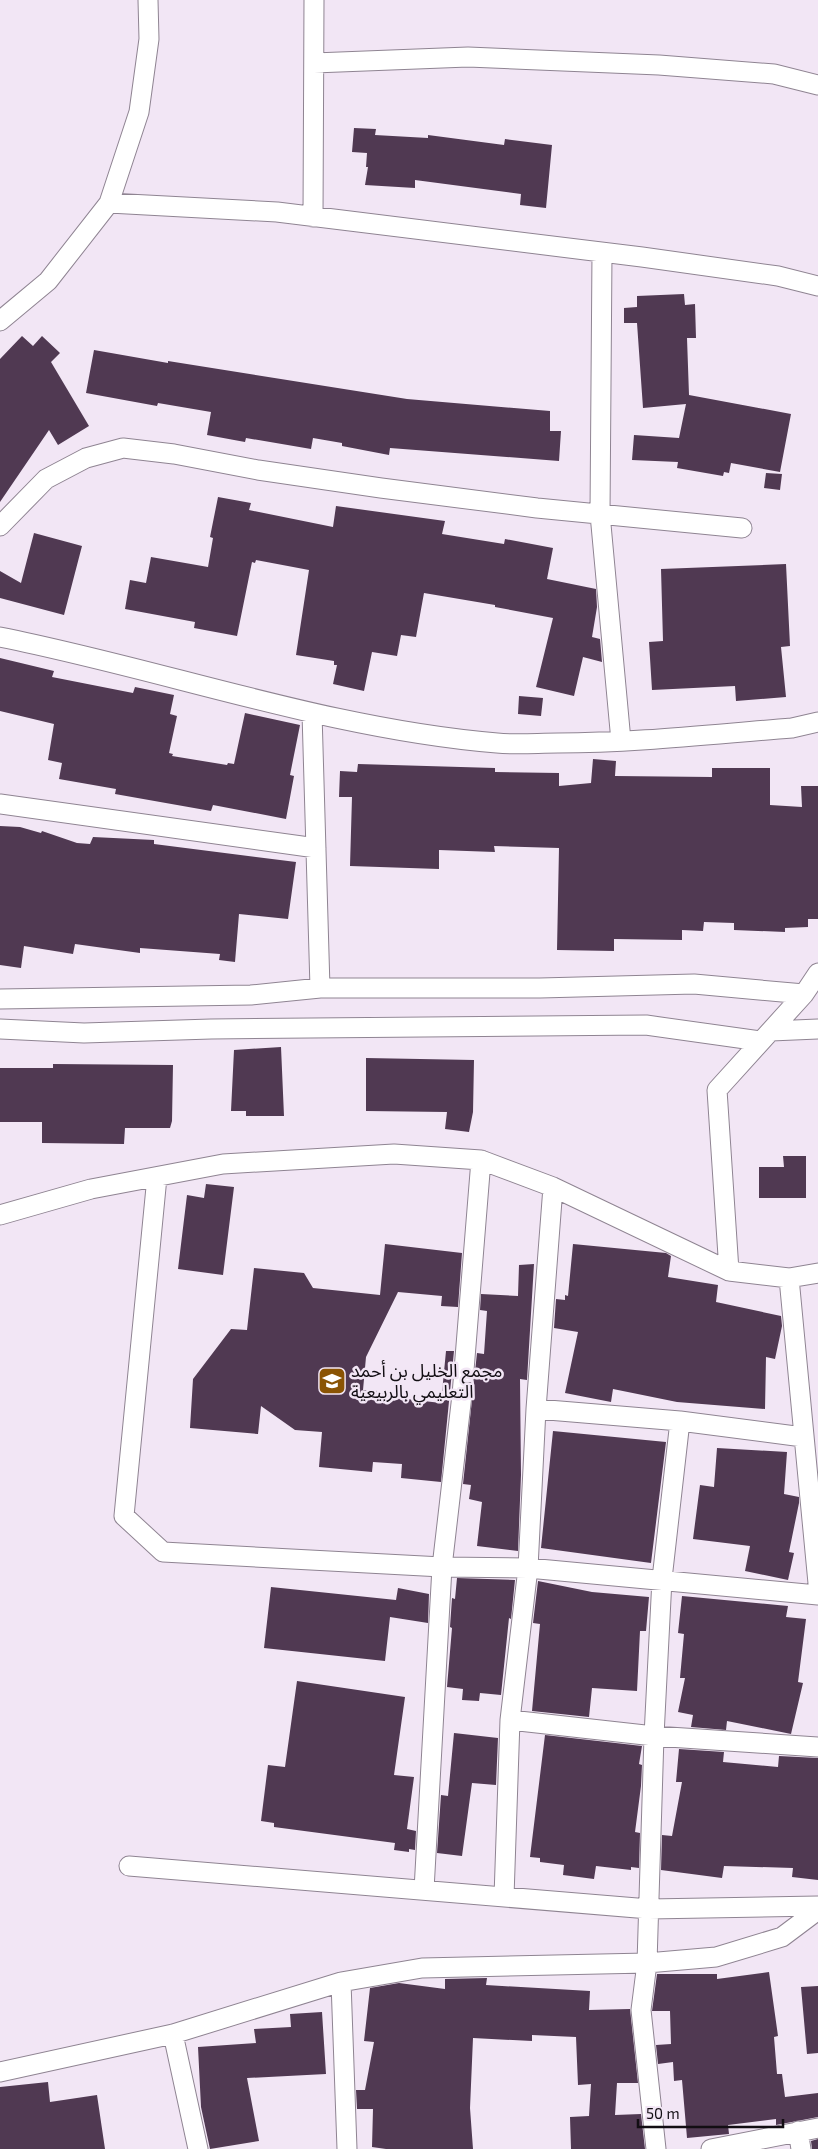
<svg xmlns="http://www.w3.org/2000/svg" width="818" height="2149" font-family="'Exo 2','Noto Sans Arabic',sans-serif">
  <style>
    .building { fill: #503952 }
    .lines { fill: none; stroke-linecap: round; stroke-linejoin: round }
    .minor-casing { stroke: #8f8492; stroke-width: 21 }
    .minor { stroke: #fff; stroke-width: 19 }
    .labels { text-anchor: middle; stroke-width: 5; stroke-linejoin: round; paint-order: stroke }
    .poi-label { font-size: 18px; fill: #120e13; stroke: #f2e6f5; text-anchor: start }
  </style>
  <rect width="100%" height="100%" fill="#f2e6f5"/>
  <path class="building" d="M 354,128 L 376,129 L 375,135 L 428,138 L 428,135 L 504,145 L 505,139 L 552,145 L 546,208 L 520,205 L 521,194 L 415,180 L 415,188 L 365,185 L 368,167 L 366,167 L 367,153 L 352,152 Z
    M 684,294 L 685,305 L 695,304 L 696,338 L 687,338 L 689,395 L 791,414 L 780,472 L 731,463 L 729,473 L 724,472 L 723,476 L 677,468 L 678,462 L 632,460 L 634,435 L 679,438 L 686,404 L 643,408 L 637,323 L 624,323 L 624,308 L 637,307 L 637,296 Z
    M 22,336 L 33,346 L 42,336 L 60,353 L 51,362 L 89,426 L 58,445 L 49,430 L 0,502 L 0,359 Z
    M 94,350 L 168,363 L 168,361 L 407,399 L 550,411 L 550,431 L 561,431 L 559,461 L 390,448 L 389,455 L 342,446 L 342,443 L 313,438 L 311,449 L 246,438 L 245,442 L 207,435 L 211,412 L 158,403 L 157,406 L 86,393 Z
    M 766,473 L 782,474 L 780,490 L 764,488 Z
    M 218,497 L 251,503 L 249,510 L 333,527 L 336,506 L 445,521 L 442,534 L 504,544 L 505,539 L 553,548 L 547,579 L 596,589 L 597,607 L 592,637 L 600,639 L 602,662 L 583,657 L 574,696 L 536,687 L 553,618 L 495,607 L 495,605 L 424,593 L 416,637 L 401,635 L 397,656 L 372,652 L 364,691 L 333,684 L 337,665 L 334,665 L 334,661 L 296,655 L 309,570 L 256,560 L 255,563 L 252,562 L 237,636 L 194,628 L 195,622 L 125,609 L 130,580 L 146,583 L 151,557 L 208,567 L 213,538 L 210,537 Z
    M 34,533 L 82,546 L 64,615 L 0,598 L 0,571 L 21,583 Z
    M 786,564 L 790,646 L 781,647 L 786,697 L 736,701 L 735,686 L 652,690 L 649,642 L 663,641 L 661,569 Z
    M 0,658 L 54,671 L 52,677 L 133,693 L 135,687 L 174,695 L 170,714 L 177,716 L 169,753 L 173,754 L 172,756 L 227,765 L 228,763 L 234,764 L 245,713 L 300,725 L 290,775 L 294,776 L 286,819 L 213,805 L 211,811 L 115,794 L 116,789 L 59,779 L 62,763 L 48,760 L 54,724 L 0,711 Z
    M 519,696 L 543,698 L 541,716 L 518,714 Z
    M 593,759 L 616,761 L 615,776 L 712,777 L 712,768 L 770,768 L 770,805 L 802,807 L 801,786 L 818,786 L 818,919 L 808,919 L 808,927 L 785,928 L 785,932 L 734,930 L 734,923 L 704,922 L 703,931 L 682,930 L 682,940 L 614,939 L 614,951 L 557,950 L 559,848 L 494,846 L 495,852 L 439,850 L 439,869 L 350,866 L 352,797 L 339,797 L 340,771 L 357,772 L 358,764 L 495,768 L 495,772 L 559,773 L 559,786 L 591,783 Z
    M 0,826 L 20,827 L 41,833 L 42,831 L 77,843 L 90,844 L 93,837 L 154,840 L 154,844 L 296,862 L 288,919 L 239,914 L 235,962 L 219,960 L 220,954 L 140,948 L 140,953 L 75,944 L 73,954 L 24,946 L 21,968 L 0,965 Z
    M 281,1047 L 284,1116 L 246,1116 L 246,1111 L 231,1111 L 234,1050 Z
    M 366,1058 L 474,1060 L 473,1112 L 469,1132 L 445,1129 L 447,1112 L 366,1111 Z
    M 53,1064 L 173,1065 L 172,1121 L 170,1128 L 125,1128 L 124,1144 L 42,1143 L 42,1122 L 0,1122 L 0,1068 L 53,1068 Z
    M 783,1156 L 806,1156 L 806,1198 L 759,1198 L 759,1167 L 784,1167 Z
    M 206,1184 L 234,1187 L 223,1275 L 178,1269 L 187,1195 L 204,1198 Z
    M 385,1244 L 462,1253 L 458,1307 L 441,1306 L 442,1296 L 398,1292 L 366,1357 L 363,1390 L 407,1393 L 406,1399 L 441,1403 L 446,1351 L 454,1351 L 441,1482 L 401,1478 L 402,1464 L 373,1462 L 372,1472 L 319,1467 L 322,1432 L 295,1430 L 261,1406 L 258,1434 L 190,1428 L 193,1379 L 231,1329 L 247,1330 L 254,1268 L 304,1273 L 313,1288 L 380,1295 Z
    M 573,1244 L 666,1253 L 671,1256 L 668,1277 L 718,1285 L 716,1302 L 781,1316 L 782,1326 L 775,1359 L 766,1357 L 765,1409 L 677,1402 L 613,1389 L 611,1402 L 565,1393 L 578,1332 L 554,1328 L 556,1299 L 565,1300 L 565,1295 L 568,1296 Z
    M 534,1264 L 527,1380 L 520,1379 L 521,1475 L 518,1551 L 477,1546 L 482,1502 L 469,1499 L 471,1485 L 463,1484 L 477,1353 L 484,1354 L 487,1311 L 480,1310 L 481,1294 L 518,1296 L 519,1265 Z
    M 553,1431 L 666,1442 L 651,1563 L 541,1548 Z
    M 717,1448 L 787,1452 L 784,1494 L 799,1497 L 799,1503 L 789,1552 L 794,1553 L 788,1580 L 745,1571 L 750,1546 L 693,1539 L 700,1485 L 714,1487 Z
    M 457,1578 L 515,1580 L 511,1619 L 509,1618 L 501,1695 L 480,1693 L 479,1701 L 462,1700 L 463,1689 L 447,1687 L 452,1628 L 450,1627 L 452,1598 L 455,1599 Z
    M 538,1581 L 592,1592 L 649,1597 L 646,1631 L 640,1631 L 637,1691 L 592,1688 L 589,1717 L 532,1711 L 540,1624 L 533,1623 Z
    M 271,1587 L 396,1600 L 398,1588 L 429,1594 L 428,1623 L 390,1617 L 385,1661 L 264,1648 Z
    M 682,1596 L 788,1606 L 786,1617 L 806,1619 L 798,1682 L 803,1683 L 791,1734 L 727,1721 L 726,1730 L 691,1727 L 693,1715 L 678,1712 L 685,1678 L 680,1678 L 684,1634 L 678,1633 Z
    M 297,1681 L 405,1697 L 394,1775 L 414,1777 L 407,1829 L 416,1831 L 415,1850 L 409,1849 L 409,1852 L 394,1850 L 395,1843 L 274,1827 L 274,1823 L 261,1821 L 268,1765 L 285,1767 Z
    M 454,1733 L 498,1738 L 496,1785 L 472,1783 L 462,1856 L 437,1853 L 441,1795 L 448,1796 Z
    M 545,1735 L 642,1746 L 639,1764 L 642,1765 L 641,1786 L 635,1832 L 640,1833 L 639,1868 L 631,1867 L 631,1870 L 596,1866 L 594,1879 L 563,1875 L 564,1865 L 540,1862 L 540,1858 L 530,1857 Z
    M 679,1749 L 724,1752 L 723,1762 L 778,1767 L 779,1756 L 818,1758 L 818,1880 L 792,1877 L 793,1868 L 724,1866 L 722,1878 L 661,1870 L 662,1835 L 672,1836 L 682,1782 L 676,1782 Z
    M 769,1972 L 778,2036 L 774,2037 L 777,2074 L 782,2074 L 785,2097 L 818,2093 L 818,2117 L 776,2125 L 776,2119 L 728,2125 L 729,2134 L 687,2138 L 682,2080 L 674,2081 L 673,2062 L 658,2064 L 656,2045 L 671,2044 L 670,2011 L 652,2011 L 657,1974 L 717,1974 L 717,1979 Z
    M 487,1978 L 486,1985 L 590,1991 L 589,2010 L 630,2009 L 638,2083 L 617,2083 L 615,2115 L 641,2114 L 645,2149 L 571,2149 L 570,2117 L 589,2116 L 591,2084 L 578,2085 L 576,2037 L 532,2035 L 532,2041 L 473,2038 L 470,2108 L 473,2149 L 386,2149 L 372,2147 L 373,2109 L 357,2109 L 356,2090 L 365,2090 L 374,2042 L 364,2041 L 370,1988 L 399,1983 L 445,1989 L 445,1979 Z
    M 818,1986 L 818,2053 L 807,2054 L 801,1987 Z
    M 322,2012 L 326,2074 L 247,2078 L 259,2141 L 210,2149 L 201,2107 L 198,2047 L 256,2043 L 254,2029 L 291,2027 L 290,2014 Z
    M 48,2082 L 50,2102 L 97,2095 L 105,2149 L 0,2149 L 0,2087 Z
    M 818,2139 L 818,2149 L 812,2149 L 811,2141 Z"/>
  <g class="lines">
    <defs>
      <path id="minor" d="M 314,63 L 468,57 L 659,65 L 774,74 L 818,85
        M 109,203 L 277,212 L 642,257 L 778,276 L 818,286
        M 313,217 L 314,0
        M 602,253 L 600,514 L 621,741
        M 0,321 L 48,281 L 109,203 L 139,112 L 149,39 L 148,0
        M 0,526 L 46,479 L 86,458 L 123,448 L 174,454 L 258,470 L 381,488 L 537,508 L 742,528
        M 0,637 C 166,670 328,729 497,743 C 517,745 538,743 558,743 C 636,743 714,734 792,728 L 818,722
        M 312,713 L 320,988
        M 0,804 L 316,848
        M 0,999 L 251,995 L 320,988 L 540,988 L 694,984 L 804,994
        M 0,1029 L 84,1033 L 211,1029 L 646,1025 L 760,1041
        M 771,1031 L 818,1029
        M 157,1177 L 124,1516 L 163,1552 L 442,1567 L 462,1395 L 481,1160
        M 0,1215 L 91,1189 L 223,1164 L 394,1154 L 481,1160 L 553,1187 L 729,1271 L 789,1278 L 818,1583
        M 729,1271 L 717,1090 L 804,994 L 818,973
        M 789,1278 L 818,1273
        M 536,1409 L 680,1421 L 803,1437
        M 510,1720 L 654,1736 L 818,1747
        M 129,1866 L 649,1909 L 818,1906
        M 424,1890 L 442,1567 L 528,1568 L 818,1595
        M 504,1897 L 510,1720 L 528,1568 L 536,1409 L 553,1187
        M 341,1982 L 347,2149
        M 173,2034 L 198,2149
        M 0,2072 L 173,2034 L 341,1982 L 422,1968 L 647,1963 L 716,1957 L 782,1937 L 818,1910
        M 798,2131 L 801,2149
        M 656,2149 L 641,2010 L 647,1963 L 654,1736 L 662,1579 L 680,1421
        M 711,2149 L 818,2128"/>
    </defs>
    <use href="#minor" class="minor-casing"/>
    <use href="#minor" class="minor"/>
  </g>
  <defs>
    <symbol id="school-square" viewBox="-11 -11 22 22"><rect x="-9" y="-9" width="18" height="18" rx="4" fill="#8a5404" stroke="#f2e6f5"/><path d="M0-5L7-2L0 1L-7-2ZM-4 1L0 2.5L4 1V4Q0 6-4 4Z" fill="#fff"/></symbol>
  </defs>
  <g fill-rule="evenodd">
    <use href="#school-square" x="316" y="1365" width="32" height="32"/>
  </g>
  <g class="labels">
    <g class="poi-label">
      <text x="351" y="1377">مجمع الخليل بن أحمد<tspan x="351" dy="21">التعليمي بالربيعية</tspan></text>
    </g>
  </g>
  <path d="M638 2119v8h145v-8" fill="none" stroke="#120e13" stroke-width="2.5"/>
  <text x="646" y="2119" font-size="15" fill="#120e13" stroke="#f2e6f5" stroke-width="4" paint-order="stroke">50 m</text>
</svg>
